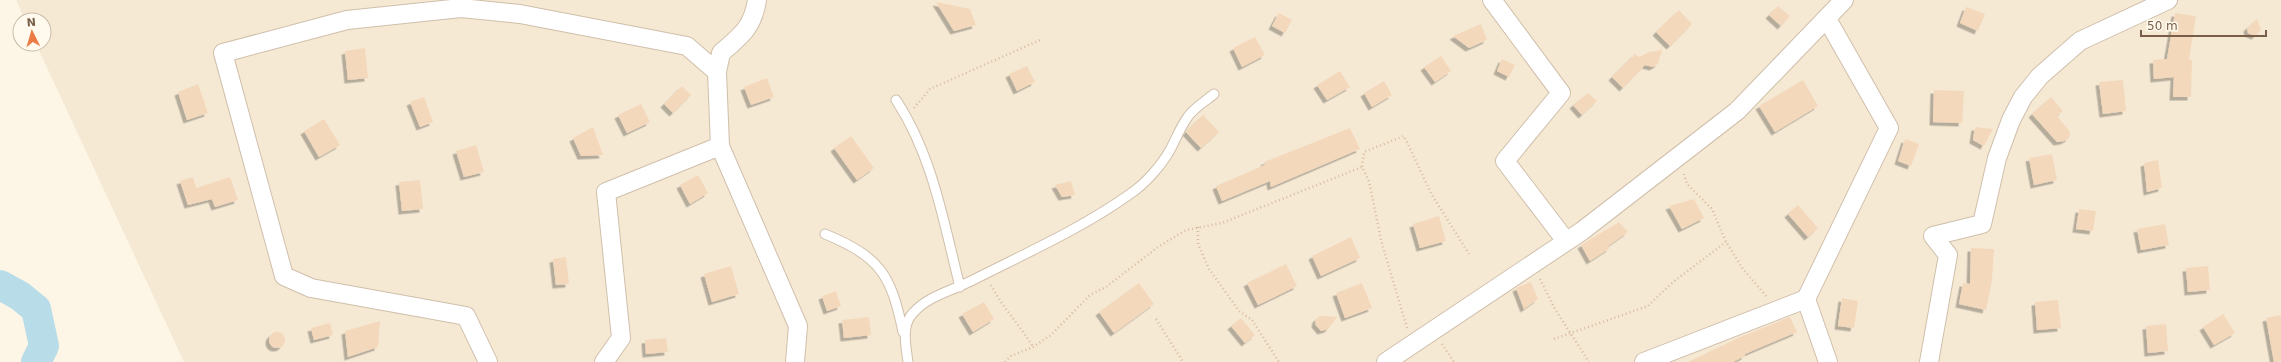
<svg xmlns="http://www.w3.org/2000/svg" width="2281" height="362" font-family="'DejaVu Sans',sans-serif">
  <style>
    .residential { fill: #f5e9d4 }
    .lines { fill: none; stroke-linecap: round; stroke-linejoin: round }
    .river { stroke: #b9dde8; stroke-width: 30 }
    .building { fill: #f4d8bc; filter: url(#shadow) }
    .lane-casing { stroke: #d0bfab; stroke-width: 11 }
    .street-casing { stroke: #d0bfab; stroke-width: 20 }
    .path { stroke: #d9bb9f; stroke-width: 2.5; stroke-dasharray: 1 3; stroke-linecap: butt }
    .lane { stroke: #fff; stroke-width: 9 }
    .street { stroke: #fff; stroke-width: 18 }
  </style>
  <defs>
    <filter id="shadow"><feDropShadow dx="-3.5" dy="3.5" stdDeviation="0" flood-color="#0004"/></filter>
  </defs>
  <rect width="100%" height="100%" fill="#fdf6e6"/>
  <path class="residential" d="M 16,0 L 2281,0 L 2281,362 L 184,362 L 36,44 L 44,44 L 44,20 L 25,20 Z"/>
  <g class="lines">
    <path class="river" d="M 0,285 L 20,296 L 36,309 L 44,346 L 36,362"/>
  </g>
  <path class="building" d="M 936,2 L 970,9 L 976,25 L 954,31 Z
    M 1778,6 L 1790,16 L 1781,26 L 1769,15 Z
    M 1966,7 L 1985,14 L 1978,31 L 1960,23 Z
    M 1679,10 L 1692,24 L 1670,46 L 1656,32 Z
    M 1279,13 L 1292,20 L 1285,33 L 1272,26 Z
    M 2175,13 L 2196,16 L 2189,60 L 2192,60 L 2191,97 L 2173,97 L 2174,77 L 2154,79 L 2153,60 L 2167,59 Z
    M 2257,19 L 2261,30 L 2255,36 L 2248,33 L 2247,28 Z
    M 1481,24 L 1487,40 L 1469,48 L 1453,36 Z
    M 1255,37 L 1265,55 L 1242,67 L 1233,48 Z
    M 365,48 L 368,78 L 348,80 L 345,51 Z
    M 1662,50 L 1658,64 L 1653,67 L 1645,65 L 1623,88 L 1612,77 L 1635,54 L 1639,57 L 1649,52 Z
    M 1441,56 L 1451,71 L 1435,82 L 1424,67 Z
    M 1502,59 L 1515,65 L 1509,77 L 1497,71 Z
    M 1027,66 L 1035,82 L 1017,91 L 1009,74 Z
    M 1340,71 L 1350,87 L 1327,100 L 1317,85 Z
    M 767,78 L 774,97 L 751,105 L 744,87 Z
    M 1803,80 L 1818,106 L 1775,132 L 1759,106 Z
    M 2123,80 L 2126,111 L 2103,114 L 2099,82 Z
    M 1384,81 L 1392,95 L 1372,107 L 1364,93 Z
    M 198,84 L 208,113 L 187,120 L 178,92 Z
    M 682,86 L 691,95 L 673,113 L 664,104 Z
    M 1934,90 L 1964,91 L 1962,123 L 1933,122 Z
    M 1588,93 L 1597,101 L 1582,115 L 1573,105 Z
    M 424,97 L 433,122 L 420,127 L 410,102 Z
    M 2051,97 L 2063,111 L 2057,116 L 2070,132 L 2069,138 L 2064,141 L 2057,142 L 2032,114 Z
    M 641,104 L 650,122 L 627,133 L 618,115 Z
    M 1203,115 L 1219,132 L 1201,148 L 1186,132 Z
    M 324,119 L 340,145 L 319,157 L 304,131 Z
    M 593,127 L 603,155 L 581,156 L 573,138 Z
    M 1975,127 L 1993,129 L 1984,146 L 1973,140 Z
    M 1350,128 L 1360,149 L 1271,187 L 1270,181 L 1222,201 L 1216,186 L 1265,165 L 1264,162 Z
    M 851,136 L 874,168 L 857,180 L 834,148 Z
    M 1905,139 L 1919,144 L 1911,166 L 1898,161 Z
    M 476,145 L 484,172 L 464,177 L 456,151 Z
    M 2052,154 L 2057,180 L 2034,185 L 2029,158 Z
    M 2158,160 L 2162,188 L 2147,192 L 2144,163 Z
    M 698,175 L 708,193 L 690,204 L 680,185 Z
    M 193,177 L 196,188 L 230,177 L 238,200 L 215,207 L 212,199 L 188,205 L 180,181 Z
    M 420,180 L 423,209 L 402,211 L 399,182 Z
    M 1071,181 L 1075,195 L 1062,197 L 1055,185 Z
    M 1694,199 L 1704,218 L 1682,229 L 1669,206 Z
    M 1798,205 L 1818,228 L 1808,237 L 1788,214 Z
    M 2079,209 L 2096,211 L 2093,231 L 2076,229 Z
    M 1439,216 L 1446,241 L 1420,248 L 1413,224 Z
    M 1619,222 L 1628,232 L 1608,246 L 1610,248 L 1590,261 L 1581,245 Z
    M 2165,224 L 2169,245 L 2141,250 L 2137,229 Z
    M 1351,237 L 1360,258 L 1321,276 L 1312,256 Z
    M 1971,248 L 1994,249 L 1992,280 L 1986,310 L 1959,304 L 1963,283 L 1970,284 Z
    M 566,257 L 569,284 L 556,285 L 553,259 Z
    M 1286,264 L 1297,286 L 1258,305 L 1247,283 Z
    M 731,266 L 739,294 L 712,302 L 704,274 Z
    M 2208,266 L 2210,290 L 2188,292 L 2186,268 Z
    M 1531,282 L 1538,299 L 1524,309 L 1516,288 Z
    M 1139,283 L 1154,304 L 1114,333 L 1099,312 Z
    M 1362,283 L 1372,308 L 1345,318 L 1336,293 Z
    M 836,291 L 841,306 L 827,311 L 822,296 Z
    M 1842,298 L 1858,301 L 1854,328 L 1838,326 Z
    M 2058,300 L 2061,328 L 2037,330 L 2035,302 Z
    M 984,302 L 994,319 L 973,332 L 962,314 Z
    M 2223,314 L 2235,333 L 2214,345 L 2203,327 Z
    M 2281,315 L 2281,361 L 2274,362 L 2266,318 Z
    M 1320,316 L 1323,316 L 1337,317 L 1328,329 L 1321,331 L 1315,324 L 1316,319 Z
    M 869,317 L 871,335 L 844,338 L 842,320 Z
    M 1790,317 L 1797,332 L 1745,354 L 1745,356 L 1733,362 L 1688,362 L 1738,338 Z
    M 1241,318 L 1255,335 L 1245,343 L 1231,326 Z
    M 380,321 L 378,347 L 348,357 L 345,331 Z
    M 330,323 L 333,335 L 314,340 L 311,328 Z
    M 2166,324 L 2168,351 L 2148,353 L 2146,326 Z
    M269 340a8 8 0 1 1 16 0a8 8 0 1 1-16 0Z
    M 666,338 L 668,352 L 646,354 L 645,340 Z"/>
  <g class="lines">
    <defs>
      <path id="lane" d="M 896,100 C 933,156 944,224 960,287
        M 825,234 C 880,257 891,274 903,332
        M 908,362 C 906,347 901,325 913,313 C 928,296 951,291 971,281 C 1024,254 1081,229 1130,194 C 1145,184 1161,166 1170,150 C 1176,139 1180,128 1187,118 C 1193,108 1206,101 1214,94"/>
      <path id="street" d="M 757,0 C 753,27 741,36 721,53 L 717,72 L 720,146 L 798,326 L 795,362
        M 1492,0 L 1561,93 L 1505,161 L 1566,241
        M 1806,299 L 1828,362
        M 488,362 L 466,316 L 311,288 L 284,276 L 223,53 L 347,20 L 461,8 L 520,14 L 687,46 L 717,72
        M 604,362 L 621,338 L 606,192 L 720,146
        M 1386,362 L 1582,231 L 1737,111 L 1844,0
        M 1644,362 L 1806,299 L 1889,128 L 1827,19
        M 1929,362 L 1948,255 L 1933,236 L 1982,224 L 1997,158 L 2011,120 L 2023,97 L 2040,76 L 2080,41 L 2168,0"/>
    </defs>
    <use href="#lane" class="lane-casing"/>
    <use href="#street" class="street-casing"/>
    <path class="path" d="M 914,108 L 930,89 L 1040,40
      M 1684,174 L 1687,184 L 1712,209 L 1726,242 L 1743,269 L 1766,296
      M 1198,227 L 1198,244 L 1209,269 L 1239,311 L 1252,320 L 1279,362
      M 1540,279 L 1555,309 L 1589,362
      M 991,285 C 1002,307 1020,325 1033,347
      M 1156,319 L 1183,362
      M 1407,328 L 1381,240 L 1369,181 L 1362,167 L 1364,152 L 1404,136 L 1432,195 L 1469,254
      M 1554,339 L 1648,306 L 1673,282 L 1726,242
      M 1442,344 L 1454,362
      M 1005,362 L 1011,356 L 1033,347 L 1051,335 L 1090,295 L 1106,287 L 1158,247 L 1186,230 L 1222,223 L 1362,167"/>
    <use href="#lane" class="lane"/>
    <use href="#street" class="street"/>
  </g>
  <g transform="translate(32 32) rotate(355)"><circle r="19" fill="#fffaed" stroke="#c9bcab"/>
  <path d="M0-3L7 15L0 10L-7 15Z" fill="#ec7b46"/>
  <text y="-6" font-size="11" font-weight="bold" text-anchor="middle" fill="#785e49">N</text>
  </g>
  <path d="M2141 30v6h125v-6" fill="none" stroke="#785e49" stroke-width="2"/>
  <text x="2147" y="30" font-size="12" fill="#785e49" stroke="#fffaed" stroke-width="3" paint-order="stroke">50 m</text>
</svg>
